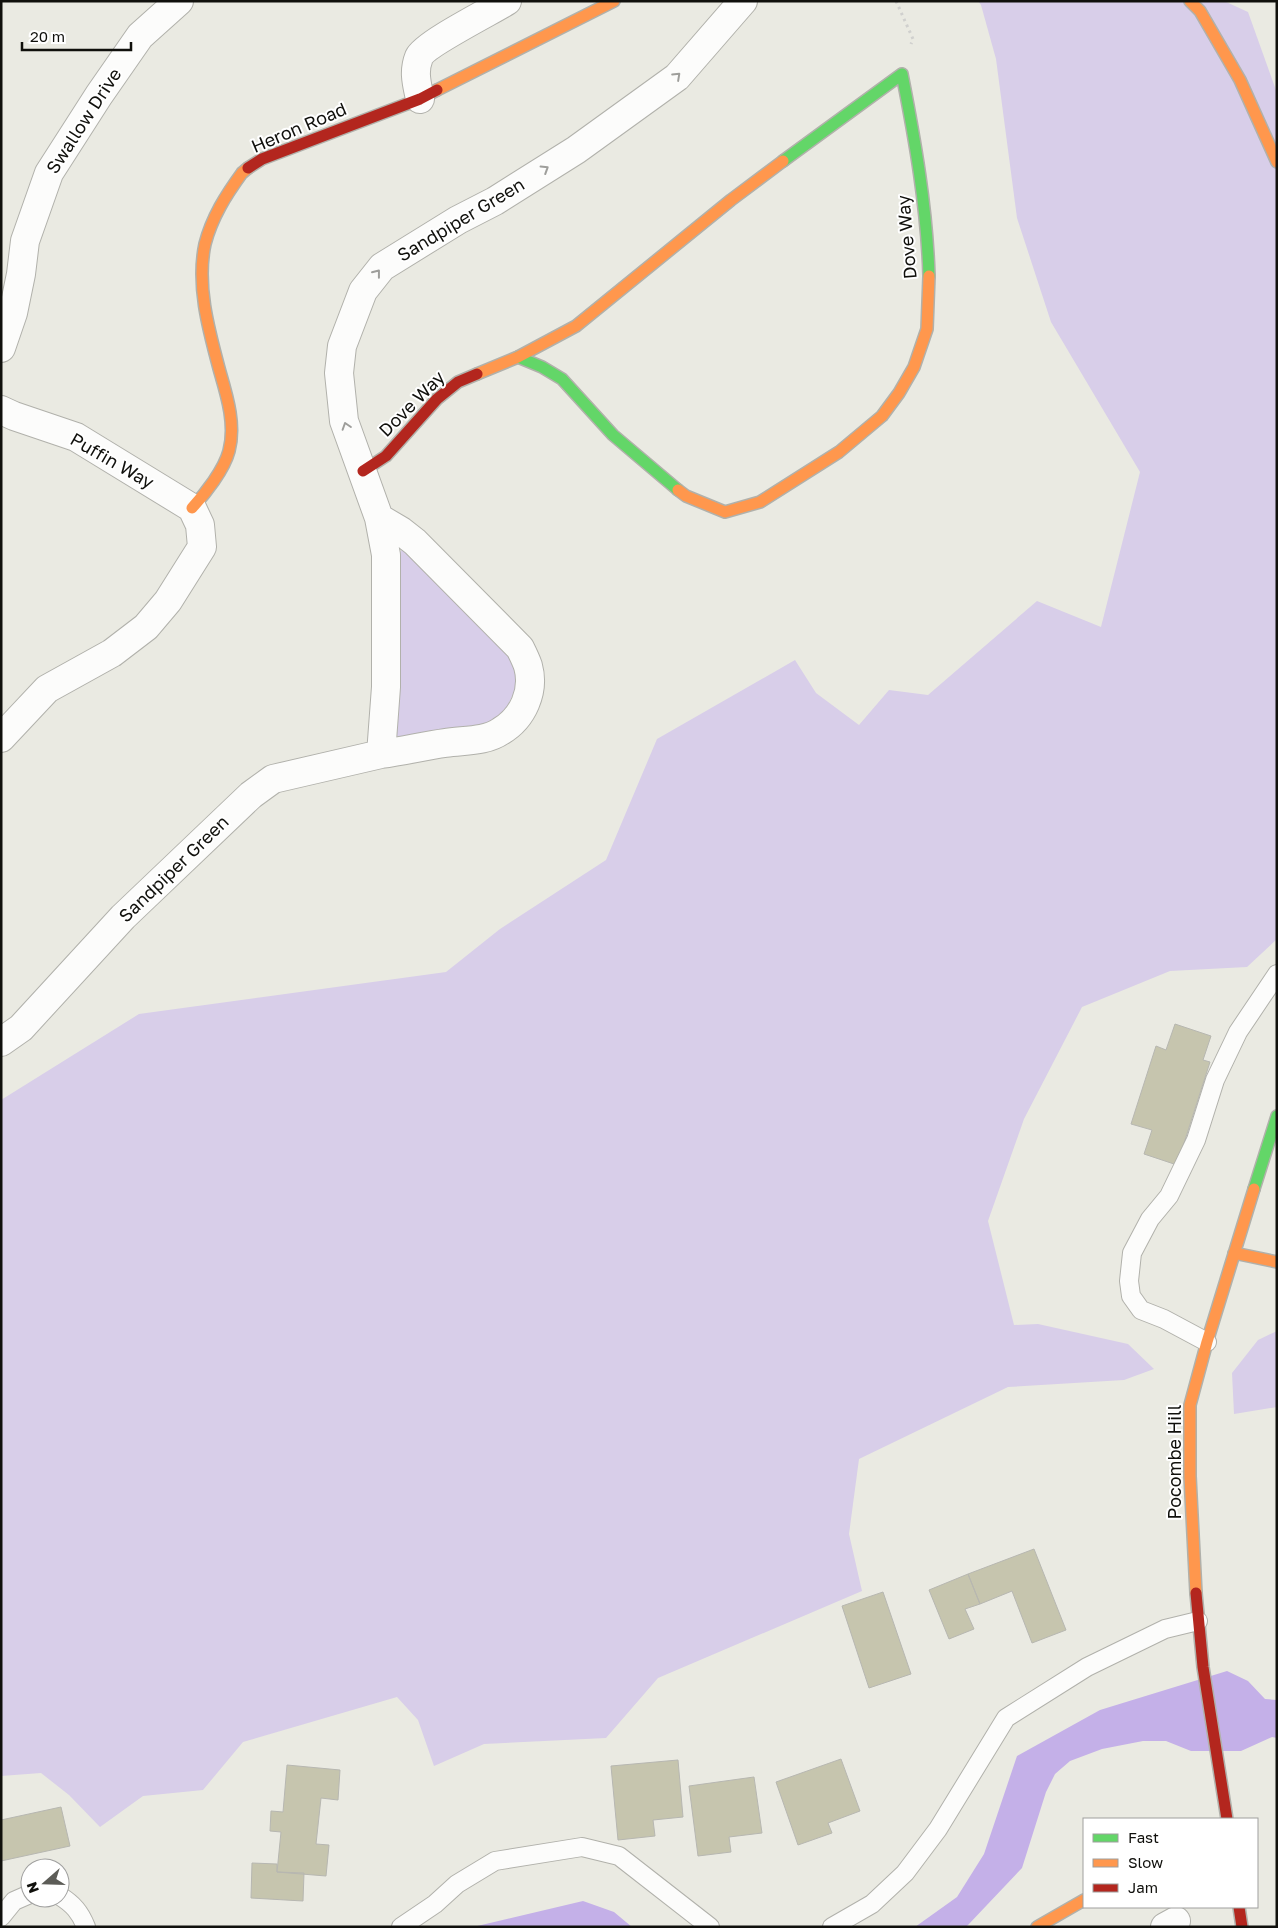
<svg xmlns="http://www.w3.org/2000/svg" width="1278" height="1928" font-family="'Golos Text',sans-serif">
  <style>
    .green { fill: #d8cee9 }
    .water { fill: #c4b0e8 }
    .building { fill: #c6c5ae; stroke: #b7b7b1 }
    .lines { fill: none; stroke-linecap: round; stroke-linejoin: round }
    .lane-casing { stroke: #b1b1ab; stroke-width: 20 }
    .street-casing { stroke: #b1b1ab; stroke-width: 30 }
    .fast-casing { stroke: #b1b1ab; stroke-width: 14 }
    .slow-casing { stroke: #b1b1ab; stroke-width: 14 }
    .jam-casing { stroke: #b1b1ab; stroke-width: 14 }
    .path { stroke: #d0d0ce; stroke-width: 3; stroke-dasharray: 2.5 4; stroke-linecap: butt }
    .lane { stroke: #fcfcfb; stroke-width: 18 }
    .street { stroke: #fcfcfb; stroke-width: 28 }
    .fast { stroke: #63d668; stroke-width: 11 }
    .slow { stroke: #ff974d; stroke-width: 11 }
    .jam { stroke: #b3261e; stroke-width: 11 }
    .oneway { stroke: #9e9e9b }
    .labels { text-anchor: middle; stroke-width: 4; stroke-linejoin: round; paint-order: stroke }
    .street-label { font-size: 18px; fill: #10100c; stroke: #fff }
  </style>
  <rect width="100%" height="100%" fill="#eaeae2"/>
  <path class="green" d="M 978,1 L 1224,1 L 1248,12 L 1277,93 L 1277,939 L 1247,967 L 1170,971 L 1082,1007 L 1024,1119 L 988,1221 L 1014,1325 L 1038,1324 L 1128,1344 L 1154,1369 L 1124,1380 L 1008,1387 L 859,1459 L 849,1534 L 862,1591 L 658,1678 L 606,1738 L 484,1744 L 434,1766 L 418,1720 L 397,1697 L 243,1742 L 203,1790 L 143,1796 L 100,1827 L 69,1795 L 41,1773 L 1,1776 L 1,1100 L 139,1014 L 446,972 L 500,929 L 606,860 L 657,739 L 795,660 L 816,693 L 859,725 L 889,690 L 928,695 L 1037,601 L 1101,627 L 1140,472 L 1051,322 L 1017,218 L 996,59 L 981,5 Z
    M 402,549 L 503,644 L 516,671 L 515,690 L 504,713 L 494,722 L 403,741 L 393,732 L 396,560 Z
    M 1277,1331 L 1277,1407 L 1234,1414 L 1232,1373 L 1258,1340 Z"/>
  <path class="water" d="M 1227,1671 L 1248,1681 L 1265,1699 L 1277,1700 L 1277,1738 L 1272,1737 L 1241,1751 L 1191,1751 L 1166,1741 L 1143,1741 L 1102,1749 L 1070,1761 L 1055,1774 L 1046,1792 L 1022,1868 L 968,1925 L 966,1927 L 915,1927 L 957,1897 L 984,1854 L 1017,1756 L 1100,1710 Z
    M 583,1901 L 614,1912 L 632,1927 L 473,1927 Z"/>
  <path class="building" d="M 1175,1024 L 1211,1036 L 1203,1060 L 1210,1062 L 1177,1165 L 1144,1154 L 1152,1130 L 1131,1124 L 1156,1046 L 1166,1050 Z
    M 1034,1549 L 1066,1630 L 1032,1643 L 1012,1591 L 980,1604 L 968,1574 Z
    M 968,1574 L 980,1604 L 965,1609 L 974,1629 L 949,1639 L 929,1590 Z
    M 883,1592 L 911,1674 L 869,1688 L 842,1606 Z
    M 841,1759 L 860,1811 L 828,1823 L 832,1833 L 798,1845 L 776,1782 Z
    M 678,1760 L 683,1817 L 653,1820 L 655,1836 L 618,1840 L 611,1766 Z
    M 287,1765 L 340,1770 L 338,1800 L 321,1798 L 316,1844 L 329,1845 L 326,1876 L 277,1872 L 281,1832 L 270,1831 L 271,1811 L 283,1812 Z
    M 754,1777 L 762,1833 L 729,1837 L 731,1852 L 698,1856 L 689,1786 Z
    M 61,1807 L 70,1846 L 1,1861 L 1,1820 Z
    M 252,1863 L 277,1864 L 277,1872 L 304,1873 L 303,1901 L 251,1898 Z"/>
  <g class="lines">
    <defs>
      <path id="lane" d="M 1207,1342 L 1164,1319 L 1141,1310 L 1131,1296 L 1129,1281 L 1132,1253 L 1150,1219 L 1169,1196 L 1196,1140 L 1215,1080 L 1238,1032 L 1277,974
        M 60,1896 C 73,1904 80,1912 86,1927
        M 1,1917 L 14,1901 L 30,1894
        M 401,1927 L 435,1904 L 457,1884 L 495,1861 L 582,1847 L 619,1856 L 710,1927
        M 832,1927 L 872,1904 L 905,1873 L 938,1829 L 1006,1718 L 1087,1667 L 1165,1629 L 1198,1621"/>
      <path id="street" d="M 420,99 C 417,84 413,72 419,57 C 425,44 491,11 507,1
        M 1,348 L 13,313 L 21,274 L 25,241 L 49,173 L 99,95 L 140,36 L 179,1
        M 1,410 L 14,416 L 76,437 L 192,508 L 200,525 L 202,547 L 168,601 L 146,627 L 112,653 L 47,689 L 1,738
        M 379,518 L 401,531 L 415,542 L 520,648 C 523,654 526,660 528,666 C 535,691 523,718 501,731 C 485,742 464,740 445,743 C 424,746 403,751 381,754
        M 1,1042 L 21,1028 L 123,917 L 251,795 L 273,779 L 381,754 L 386,687 L 386,555 L 379,518 L 344,421 L 339,373 L 342,346 L 363,291 L 382,267 L 458,220 L 495,201 L 576,150 L 677,77 L 743,1
        M 1165,1927 L 1176,1921"/>
      <path id="fast" d="M 783,161 L 902,74 C 915,140 927,208 929,276
        M 518,357 L 542,367 L 562,379 L 613,435 L 678,490
        M 1254,1189 L 1277,1116"/>
      <path id="slow" d="M 1190,1 L 1200,11 L 1240,80 L 1277,162
        M 437,90 L 614,1
        M 477,374 L 518,357 L 576,326 L 731,200 L 783,161
        M 678,490 L 686,496 L 725,512 L 760,502 L 839,452 L 882,416 L 899,393 L 914,367 L 927,329 L 929,276
        M 192,508 C 205,494 224,470 229,451 C 236,425 227,396 220,372 C 209,331 196,286 205,244 C 212,217 226,195 242,173 L 248,168
        M 1234,1253 L 1277,1262
        M 1196,1593 L 1190,1476 L 1190,1405 L 1207,1342 L 1254,1189
        M 1037,1927 L 1084,1900"/>
      <path id="jam" d="M 248,168 L 262,159 L 420,99 L 437,90
        M 363,471 L 386,456 L 437,399 L 458,382 L 477,374
        M 1196,1593 L 1203,1667 L 1227,1819
        M 1239,1907 L 1242,1927"/>
    </defs>
    <use href="#lane" class="lane-casing"/>
    <use href="#street" class="street-casing"/>
    <use href="#fast" class="fast-casing"/>
    <use href="#slow" class="slow-casing"/>
    <use href="#jam" class="jam-casing"/>
    <path class="path" d="M 896,1 L 913,39 L 911,44"/>
    <use href="#lane" class="lane"/>
    <use href="#street" class="street"/>
    <use href="#fast" class="fast"/>
    <use href="#slow" class="slow"/>
    <use href="#jam" class="jam"/>
  </g>
  <defs><path id="oneway-chevron" d="M-2-3.5L2.5 0L-2 3.5" fill="none" stroke-width="1.6" stroke-linecap="round" stroke-linejoin="round" transform="scale(1.25)"/></defs>
  <g class="oneway">
    <use href="#oneway-chevron" transform="translate(677 76) rotate(-43)"/>
    <use href="#oneway-chevron" transform="translate(545 169) rotate(-32)"/>
    <use href="#oneway-chevron" transform="translate(377 273) rotate(-52)"/>
    <use href="#oneway-chevron" transform="translate(346 426) rotate(-108)"/>
  </g>
  <g class="labels">
    <g class="street-label">
      <text transform="translate(84 121) rotate(-57)" y="6">Swallow Drive</text>
      <text transform="translate(299 128) rotate(-23)" y="6">Heron Road</text>
      <text transform="translate(461 220) rotate(-31)" y="6">Sandpiper Green</text>
      <text transform="translate(907 237) rotate(-95)" y="6">Dove Way</text>
      <text transform="translate(412 404) rotate(-45)" y="6">Dove Way</text>
      <text transform="translate(112 461) rotate(30)" y="6">Puffin Way</text>
      <text transform="translate(174 869) rotate(-44)" y="6">Sandpiper Green</text>
      <text transform="translate(1175 1462) rotate(-90)" y="6">Pocombe Hill</text>
    </g>
  </g>
  <rect width="1278" height="1928" fill="none" stroke="#10100c" stroke-width="5"/>
  <rect x="1083" y="1818" width="175" height="90" fill="#ffffff" stroke="#9f9f9e"/>
  <rect x="1093" y="1834" width="25" height="8" fill="#63d668" stroke="#9f9f9e"/>
  <text x="1128" y="1843" font-size="15" fill="#10100c">Fast</text>
  <rect x="1093" y="1859" width="25" height="8" fill="#ff974d" stroke="#9f9f9e"/>
  <text x="1128" y="1868" font-size="15" fill="#10100c">Slow</text>
  <rect x="1093" y="1884" width="25" height="8" fill="#b3261e" stroke="#9f9f9e"/>
  <text x="1128" y="1893" font-size="15" fill="#10100c">Jam</text>
  <g transform="translate(45 1883) rotate(250)"><circle r="24" fill="#ffffff" stroke="#9f9f9e"/>
  <path d="M0-4L9 19L0 12L-9 19Z" fill="#5c5c57"/>
  <text y="-8" font-size="14" font-weight="bold" text-anchor="middle" fill="#10100c">N</text>
  </g>
  <path d="M22 42v8h109v-8" fill="none" stroke="#10100c" stroke-width="2.5"/>
  <text x="30" y="42" font-size="15" fill="#10100c" stroke="#ffffff" stroke-width="4" paint-order="stroke">20 m</text>
</svg>
